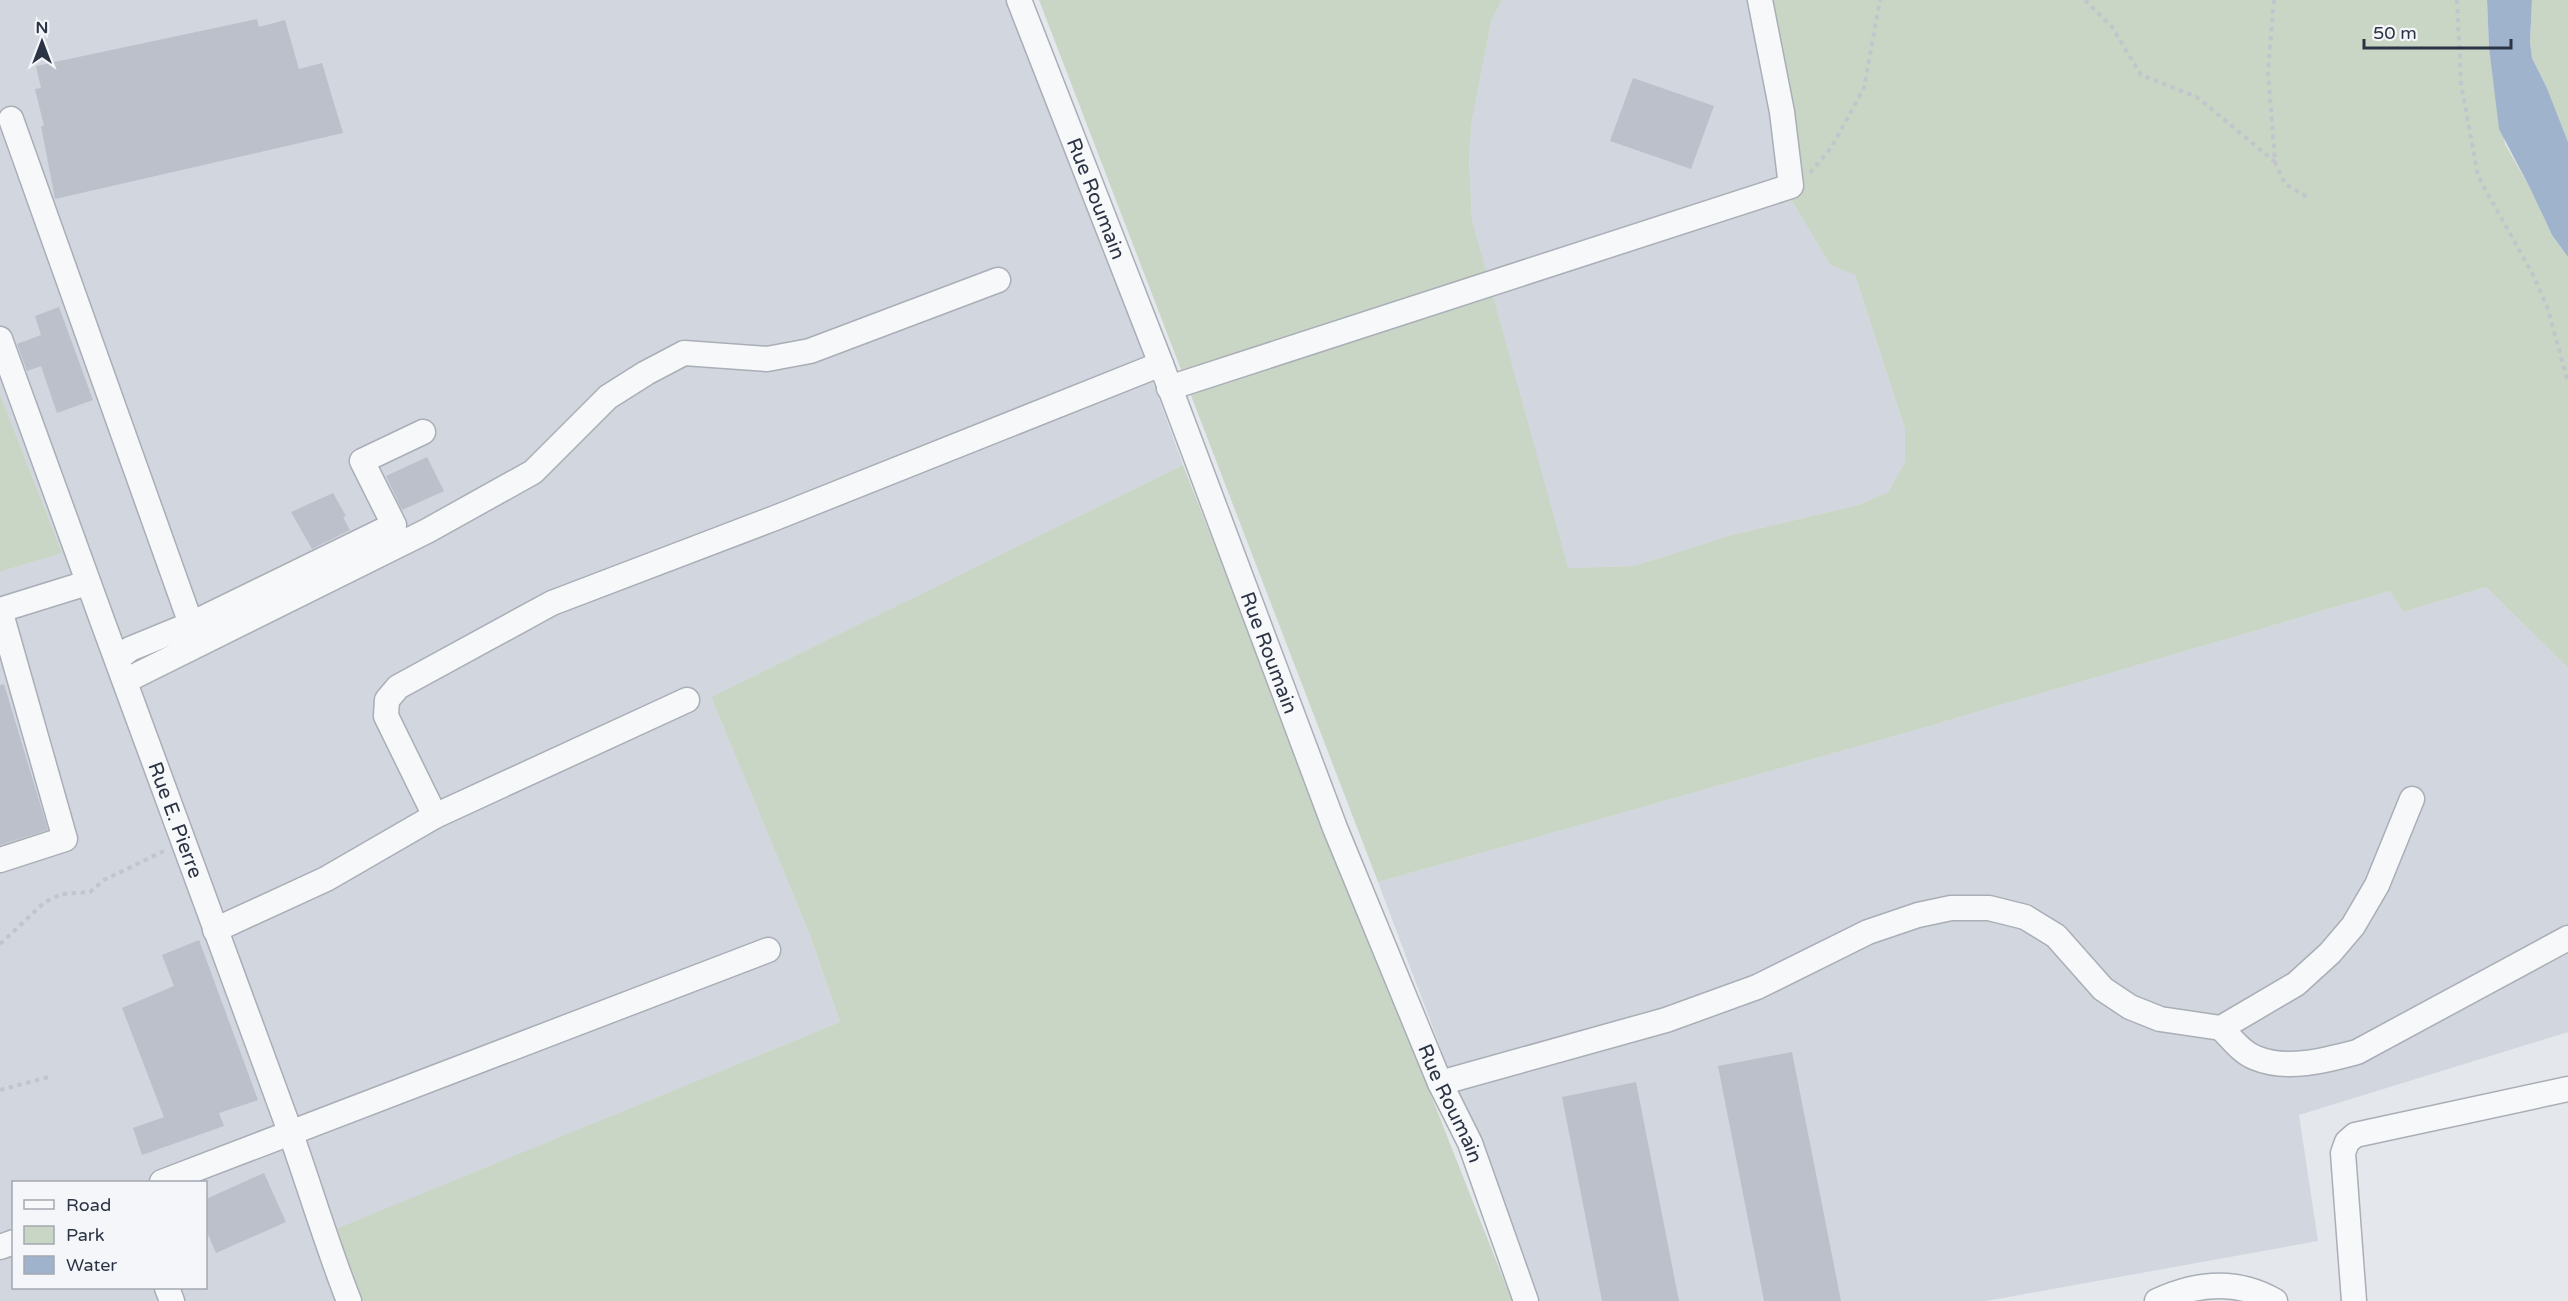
<svg xmlns="http://www.w3.org/2000/svg" width="2568" height="1301" font-family="'Varela Round',sans-serif">
  <style>
    .built { fill: #d2d6de; fill-rule: evenodd }
    .green { fill: #c9d6c5 }
    .water { fill: #9fb4cc }
    .building { fill: #bbc0ca }
    .lines { fill: none; stroke-linecap: round; stroke-linejoin: round }
    .minor-casing { stroke: #a9aeb7; stroke-width: 27 }
    .path { stroke: #c2c5cb; stroke-width: 4; stroke-dasharray: 4.5 4.5; stroke-linecap: butt }
    .minor { stroke: #f7f8fa; stroke-width: 24 }
    .labels { text-anchor: middle; stroke-width: 4.5; stroke-linejoin: round; paint-order: stroke }
    .street-label { font-size: 20px; fill: #2b3445; stroke: #f4f6f9 }
  </style>
  <rect width="100%" height="100%" fill="#e4e7ec"/>
  <path class="built" d="M 0,0 L 1014,0 L 1183,465 L 711,697 L 810,935 L 840,1022 L 332,1231 L 358,1301 L 0,1301 L 0,572 L 62,553 L 0,394 ZM 14,1182 L 206,1182 L 206,1288 L 14,1288 Z
    M 1502,0 L 1748,0 L 1792,201 L 1830,265 L 1855,275 L 1905,429 L 1905,462 L 1888,492 L 1858,505 L 1732,535 L 1634,566 L 1567,568 L 1472,221 L 1469,154 L 1472,121 L 1491,22 Z
    M 2486,587 L 2568,668 L 2568,1032 L 2299,1115 L 2318,1241 L 1986,1301 L 1536,1301 L 1378,882 L 1919,729 L 2390,591 L 2403,612 Z"/>
  <path class="green" d="M 1039,0 L 1502,0 L 1491,22 L 1472,121 L 1469,155 L 1472,220 L 1568,568 L 1634,566 L 1732,535 L 1858,505 L 1888,492 L 1905,462 L 1905,429 L 1855,275 L 1830,265 L 1792,201 L 1748,0 L 2487,0 L 2489,47 L 2505,144 L 2530,188 L 2552,235 L 2568,257 L 2568,668 L 2486,587 L 2403,612 L 2390,591 L 1919,729 L 1378,882 Z
    M 2532,0 L 2568,0 L 2568,142 L 2547,88 L 2532,58 L 2530,42 Z
    M 0,394 L 62,553 L 0,572 Z
    M 1183,465 L 1512,1301 L 358,1301 L 331,1231 L 840,1022 L 810,935 L 711,697 Z"/>
  <path class="water" d="M 2487,0 L 2532,0 L 2530,42 L 2532,58 L 2547,88 L 2568,142 L 2568,257 L 2552,235 L 2530,188 L 2499,129 L 2489,47 Z"/>
  <path class="building" d="M 257,19 L 259,27 L 285,20 L 299,69 L 322,63 L 343,133 L 55,199 L 41,126 L 44,126 L 35,89 L 41,88 L 36,66 Z
    M 1633,78 L 1714,106 L 1691,169 L 1610,141 Z
    M 59,307 L 93,400 L 57,413 L 41,366 L 27,371 L 17,344 L 41,335 L 35,316 Z
    M 427,457 L 444,491 L 402,510 L 386,476 Z
    M 333,493 L 346,516 L 343,517 L 350,530 L 312,549 L 291,512 Z
    M 4,684 L 48,830 L 0,845 L 0,685 Z
    M 199,940 L 258,1100 L 219,1113 L 224,1126 L 142,1155 L 133,1128 L 164,1117 L 122,1008 L 174,986 L 162,955 Z
    M 1792,1052 L 1841,1301 L 1764,1301 L 1718,1066 Z
    M 1636,1082 L 1679,1301 L 1602,1301 L 1562,1097 Z
    M 264,1173 L 286,1222 L 216,1253 L 206,1230 L 206,1199 Z"/>
  <g class="lines">
    <defs>
      <g id="minor">
        <path id="s1" d="M 1019,0 L 1161,364 L 1335,828 L 1440,1083 L 1470,1143 L 1526,1301"/>
        <path d="M 11,119 L 191,624 L 130,649 L 117,659"/>
        <path id="s2" d="M 0,339 C 94,602 193,864 288,1126 C 309,1184 326,1243 349,1301"/>
        <path d="M 1169,388 L 1791,186 L 1782,112 L 1760,0"/>
        <path d="M 0,610 L 87,583"/>
        <path d="M 191,624 L 394,525 L 362,461 L 423,432"/>
        <path d="M 125,681 L 427,531 L 533,472 L 608,397 L 646,373 L 684,353 L 767,359 L 810,351 L 998,280"/>
        <path d="M 435,816 L 386,716 L 387,700 L 398,687 L 552,603 L 775,518 L 1161,364"/>
        <path d="M 0,860 L 65,839 L 0,610"/>
        <path d="M 215,930 L 326,879 L 435,816 L 687,700"/>
        <path d="M 2221,1028 C 2232,1039 2242,1053 2256,1058 C 2287,1071 2327,1060 2357,1052 L 2568,938"/>
        <path d="M 1440,1083 L 1666,1020 L 1757,987 L 1868,932 L 1918,915 L 1951,908 L 1989,908 L 2025,917 L 2056,936 L 2103,989 L 2130,1007 L 2160,1019 L 2221,1028 L 2296,984 L 2330,953 L 2353,926 L 2377,885 L 2412,799"/>
        <path d="M 162,1182 L 768,950"/>
        <path d="M 0,1247 L 14,1242"/>
        <path d="M 167,1288 L 172,1301"/>
        <path d="M 2157,1301 C 2196,1283 2237,1279 2275,1301"/>
        <path d="M 2354,1301 L 2343,1153 L 2347,1142 L 2355,1135 L 2568,1089"/>
      </g>
    </defs>
    <use href="#minor" class="minor-casing"/>
    <path class="path" d="M 2085,0 L 2112,27 L 2141,75 L 2197,97 L 2275,162
      M 2274,0 L 2268,71 L 2275,162 L 2285,184 L 2307,197
      M 2457,0 L 2461,84 L 2478,176 L 2533,275 L 2547,306 L 2568,382
      M 1810,173 L 1831,148 L 1864,88 L 1880,0
      M 0,944 L 45,902 L 62,894 L 90,892 L 104,880 L 164,851
      M 0,1090 L 49,1077"/>
    <use href="#minor" class="minor"/>
  </g>
  <g class="labels">
    <g class="street-label">
      <text dy="7" stroke="none"><textPath href="#s1" startOffset="213">Rue Roumain</textPath></text>
      <text dy="7" stroke="none"><textPath href="#s1" startOffset="699">Rue Roumain</textPath></text>
      <text dy="7" stroke="none"><textPath href="#s2" startOffset="512">Rue E. Pierre</textPath></text>
      <text dy="7" stroke="none"><textPath href="#s1" startOffset="1185">Rue Roumain</textPath></text>
    </g>
  </g>
  <rect x="12" y="1181" width="195" height="108" fill="#f4f6f9" stroke="#a4a8b1" stroke-width="1.5"/>
  <rect x="24" y="1200" width="30" height="9" fill="#f7f8fa" stroke="#a4a8b1" stroke-width="1.5"/>
  <text x="66" y="1211" font-size="18" fill="#2b3445">Road</text>
  <rect x="24" y="1226" width="30" height="18" fill="#c9d6c5" stroke="#a4a8b1" stroke-width="1.5"/>
  <text x="66" y="1241" font-size="18" fill="#2b3445">Park</text>
  <rect x="24" y="1256" width="30" height="18" fill="#9fb4cc" stroke="#a4a8b1" stroke-width="1.5"/>
  <text x="66" y="1271" font-size="18" fill="#2b3445">Water</text>
  <g transform="translate(42 42)" stroke="#f4f6f9" stroke-width="4.5" paint-order="stroke">
  <path d="M0-4.5L10 22L0 15L-10 22Z" fill="#2b3445"/>
  <text y="-9" font-size="16" font-weight="bold" text-anchor="middle" fill="#2b3445">N</text>
  </g>
  <path d="M2364 39v9h147v-9" fill="none" stroke="#2b3445" stroke-width="3"/>
  <text x="2373" y="39" font-size="18" fill="#2b3445" stroke="#f4f6f9" stroke-width="4.5" paint-order="stroke">50 m</text>
</svg>
